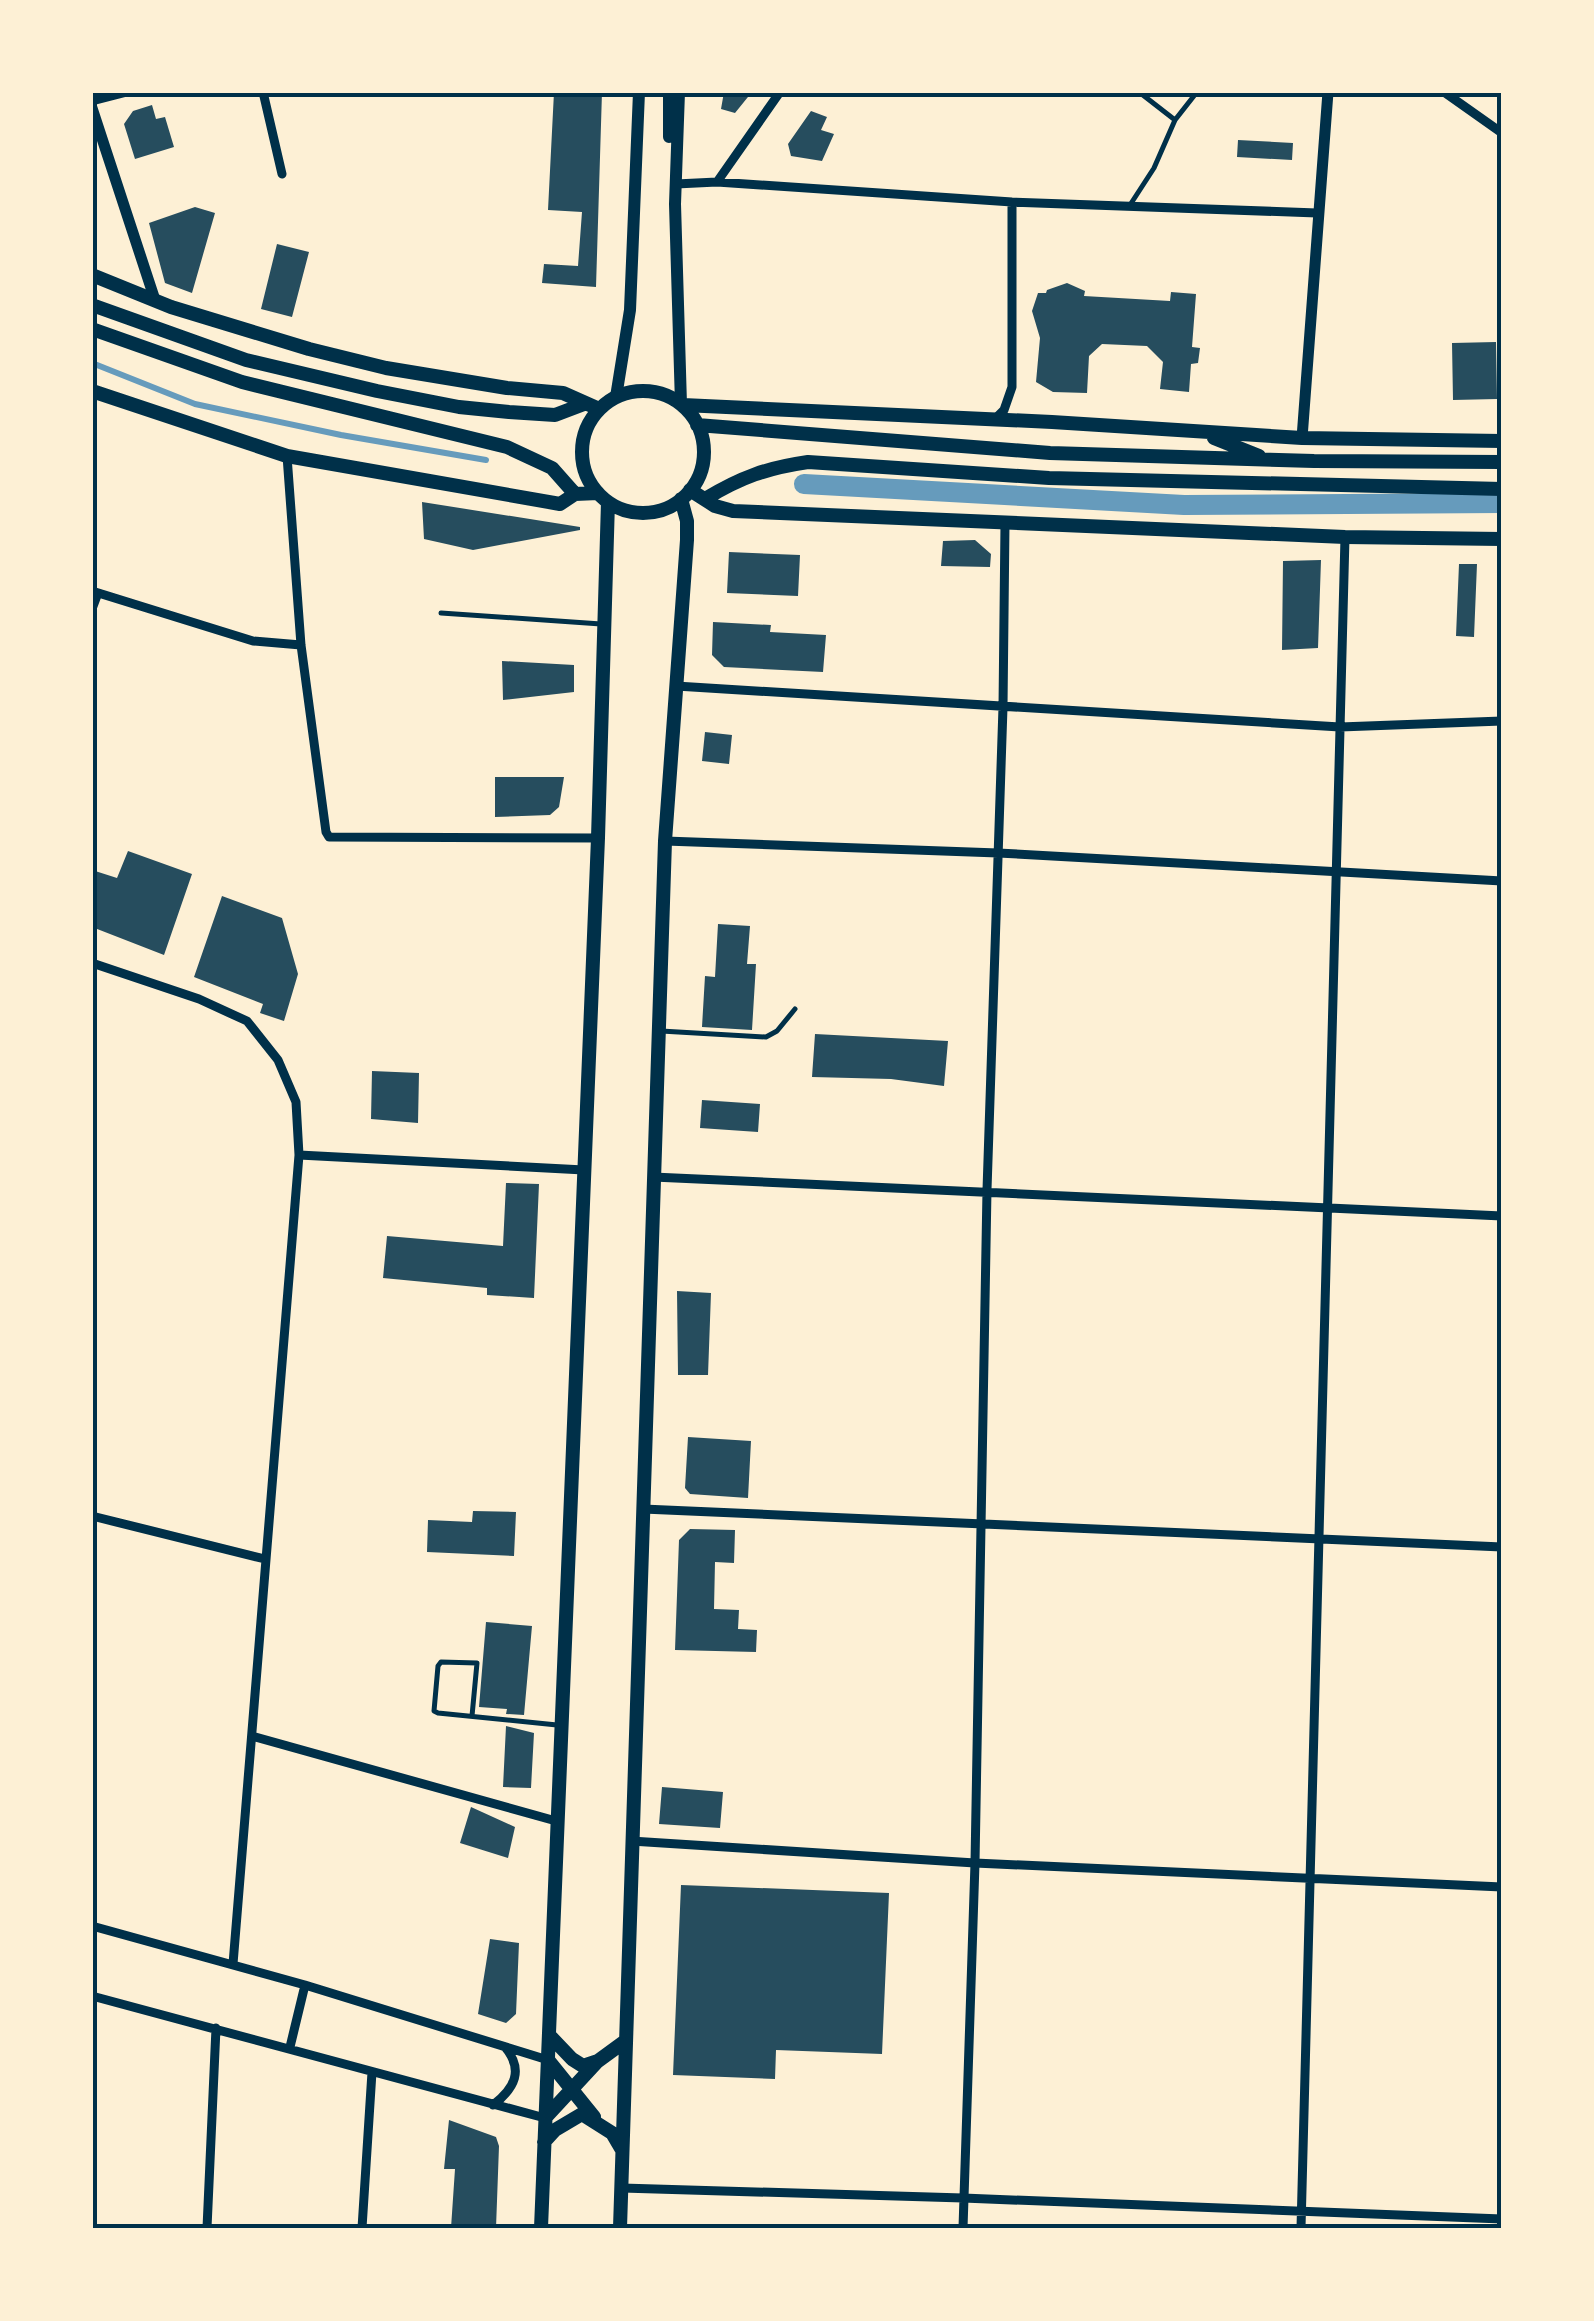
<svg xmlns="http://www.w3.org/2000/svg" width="1594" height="2321" font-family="'Roboto Condensed',sans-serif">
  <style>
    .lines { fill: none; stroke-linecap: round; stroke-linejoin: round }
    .stream { stroke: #669bbc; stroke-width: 6 }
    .canal { stroke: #669bbc; stroke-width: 20 }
    .building { fill: #264d5e }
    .service { stroke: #003049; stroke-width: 5 }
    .minor { stroke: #003049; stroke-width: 9 }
    .tertiary { stroke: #003049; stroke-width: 11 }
    .secondary { stroke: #003049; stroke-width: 12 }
    .primary { stroke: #003049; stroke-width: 14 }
    .neatline { fill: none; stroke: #003049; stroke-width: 4 }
  </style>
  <rect width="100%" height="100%" fill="#fdf0d5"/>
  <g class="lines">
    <path class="stream" d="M 92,363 L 195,404 L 341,435 L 486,460"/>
    <path class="canal" d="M 804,484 L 1184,505 L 1502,503"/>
  </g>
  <path class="building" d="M 554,92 L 602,92 L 596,287 L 542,283 L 544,264 L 578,266 L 582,212 L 548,210 Z
    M 724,92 L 752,92 L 735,113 L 721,109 Z
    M 152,105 L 156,119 L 165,117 L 174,147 L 135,159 L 124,124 L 133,111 Z
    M 811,111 L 827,117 L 821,130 L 834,134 L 822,161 L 791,156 L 788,144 Z
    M 1238,140 L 1293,143 L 1292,160 L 1237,157 Z
    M 195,207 L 215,213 L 192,293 L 165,283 L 149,223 Z
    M 277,244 L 309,252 L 292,317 L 261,309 Z
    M 1067,283 L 1085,291 L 1084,296 L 1170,301 L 1171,292 L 1196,294 L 1192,347 L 1200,348 L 1198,363 L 1191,364 L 1189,392 L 1160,389 L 1163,362 L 1147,346 L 1102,344 L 1089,356 L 1087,393 L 1053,392 L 1036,382 L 1040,338 L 1032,311 L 1038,293 L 1046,293 L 1047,290 Z
    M 1496,342 L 1497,399 L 1453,400 L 1452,343 Z
    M 422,502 L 580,527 L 580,530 L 473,550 L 424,539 Z
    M 975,540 L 991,554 L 990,567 L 941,566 L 943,541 Z
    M 729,552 L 800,555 L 798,596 L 727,593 Z
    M 1321,560 L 1318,648 L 1282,650 L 1283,561 Z
    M 1459,564 L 1477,564 L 1474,637 L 1456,636 Z
    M 713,622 L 771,625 L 770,632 L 826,635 L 823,672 L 724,667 L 712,655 Z
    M 502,661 L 574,665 L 574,692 L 503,700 Z
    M 705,732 L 732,735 L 729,764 L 702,761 Z
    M 495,777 L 564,777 L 559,807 L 550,815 L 495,817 Z
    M 128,851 L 192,874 L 164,955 L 92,927 L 96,904 L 92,902 L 92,870 L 117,878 Z
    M 222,896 L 282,918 L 298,974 L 284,1021 L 260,1013 L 263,1004 L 194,977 Z
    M 718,924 L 750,926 L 747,964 L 756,964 L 752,1030 L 702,1027 L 705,976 L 715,977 Z
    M 815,1034 L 948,1041 L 944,1086 L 891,1079 L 812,1077 Z
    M 372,1071 L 419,1073 L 418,1123 L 371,1119 Z
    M 702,1100 L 760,1104 L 758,1132 L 700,1128 Z
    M 506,1183 L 539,1184 L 534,1298 L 487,1295 L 487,1288 L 383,1278 L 387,1236 L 503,1246 Z
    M 677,1291 L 711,1293 L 708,1375 L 678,1375 Z
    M 688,1437 L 751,1441 L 748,1498 L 690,1494 L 685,1488 Z
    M 473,1511 L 516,1512 L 514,1556 L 427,1552 L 428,1520 L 472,1522 Z
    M 690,1529 L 735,1530 L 734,1563 L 715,1562 L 714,1609 L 739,1610 L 738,1629 L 757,1630 L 756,1652 L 675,1650 L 679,1540 Z
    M 486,1622 L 532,1626 L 524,1715 L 506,1714 L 507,1709 L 479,1707 Z
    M 506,1726 L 534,1733 L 531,1788 L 503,1787 Z
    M 662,1787 L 723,1792 L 720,1828 L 659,1824 Z
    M 471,1807 L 515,1827 L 508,1858 L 460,1843 Z
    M 681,1885 L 889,1893 L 882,2054 L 776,2050 L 775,2079 L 673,2075 Z
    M 490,1939 L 519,1943 L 516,2014 L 506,2023 L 478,2014 Z
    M 449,2120 L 496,2137 L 499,2146 L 496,2228 L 451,2228 L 455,2169 L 444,2169 Z"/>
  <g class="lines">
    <path class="service" d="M 1139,92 L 1175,120
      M 1130,205 L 1154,168 L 1175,120 L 1197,92
      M 441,613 L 601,624
      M 661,1031 L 766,1037 L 777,1031 L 795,1009
      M 472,1716 L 477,1663 L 441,1662 L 438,1666 L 434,1711 L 438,1713 L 557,1725"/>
    <path class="minor" d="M 263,92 L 282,174
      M 1444,92 L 1502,133
      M 92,101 L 127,92
      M 717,182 L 780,92
      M 676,184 L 717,182 L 1012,202 L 1317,213
      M 995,419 L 1004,410 L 1012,387 L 1012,202
      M 287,456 L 301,645 L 326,832 L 329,837 L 598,838
      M 92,591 L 253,641 L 301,645
      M 92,609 L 98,593
      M 676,686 L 1340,727 L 1502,721
      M 665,841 L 998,853 L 1502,881
      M 92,963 L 199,999 L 247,1021 L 278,1060 L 296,1102 L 299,1155 L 233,1964
      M 299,1155 L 584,1170
      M 653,1177 L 1502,1216
      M 643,1509 L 1502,1547
      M 92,1516 L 265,1559
      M 252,1736 L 556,1821
      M 631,1841 L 975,1863 L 1502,1887
      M 92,1926 L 305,1985 L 548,2060
      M 92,1996 L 545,2118
      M 290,2047 L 305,1985
      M 493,2105 C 515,2088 524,2070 505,2047
      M 622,2188 L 963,2198 L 1502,2219
      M 207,2228 L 216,2028
      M 362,2228 L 372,2072
      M 963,2228 L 975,1863 L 987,1190 L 1003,707 L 1005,523
      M 1301,2228 L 1345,537"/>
    <path class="tertiary" d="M 92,108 L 155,300
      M 1302,438 L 1328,92"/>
    <path class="secondary" d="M 679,92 L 675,204 L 681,404
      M 669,137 L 669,92
      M 616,397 L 630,310 L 639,92"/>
    <path class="primary" d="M 92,275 L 171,307 L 309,349 L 386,368 L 507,388 L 563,393 L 599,409
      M 92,305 L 246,360 L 377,391 L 459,407 L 509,412 L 555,415 L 584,404
      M 92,329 L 242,382 L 507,447 L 552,468 L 575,494
      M 92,391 L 287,456 L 560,504 L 575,494 L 598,493
      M582 452a61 61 0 1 1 122 0a61 61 0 1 1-122 0Z
      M 683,405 L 1052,422 L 1302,438 L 1502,441
      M 697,425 L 1050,453 L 1314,461 L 1502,462
      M 1214,438 L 1259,456
      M 690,490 L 715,506 L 733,511 L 1345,537 L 1502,539
      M 705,499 C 741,477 767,468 808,462 L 1049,478 L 1502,489
      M 550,2036 L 572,2059 L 583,2066 L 598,2061 L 624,2042
      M 548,2060 L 594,2117
      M 546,2117 L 596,2063
      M 544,2142 L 555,2130 L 582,2114 L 612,2133 L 622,2150
      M 541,2228 L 598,838 L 608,502
      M 620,2228 L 665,841 L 687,540 L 687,521 L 681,499"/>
  </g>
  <rect width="1594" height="2321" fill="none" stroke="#fdf0d5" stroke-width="190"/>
  <rect x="95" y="95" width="1404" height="2131" class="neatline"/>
</svg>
